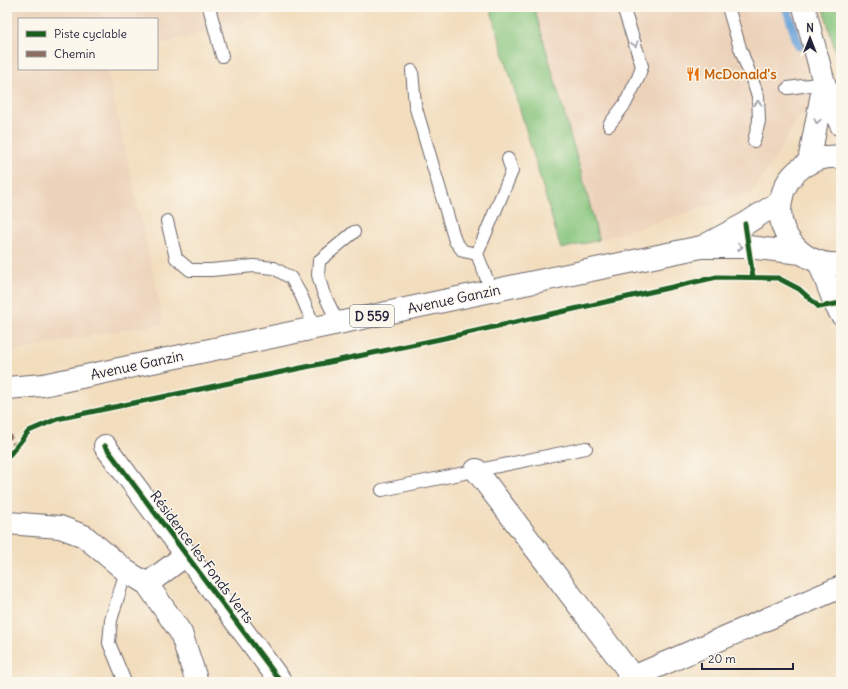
<svg xmlns="http://www.w3.org/2000/svg" width="848" height="689" font-family="Delius,sans-serif">
  <style>
    .built { fill: #ecd2b9 }
    .green { fill: #86c47c; stroke: #54735c }
    .lines { fill: none; stroke-linecap: round; stroke-linejoin: round }
    .stream { stroke: #6aa2d9; stroke-width: 9 }
    .service-casing { stroke: #6b6368; stroke-width: 14 }
    .minor-casing { stroke: #6b6368; stroke-width: 24 }
    .primary-casing { stroke: #6b6368; stroke-width: 24 }
    .service { stroke: #fff; stroke-width: 12 }
    .minor { stroke: #fff; stroke-width: 22 }
    .primary { stroke: #fff; stroke-width: 22 }
    .quiet { stroke: #8d6e63; stroke-width: 4; stroke-dasharray: 8 4; stroke-linecap: butt }
    .cycleway-casing { stroke: #fbf7ec; stroke-width: 8 }
    .cycleway { stroke: #1b5e20; stroke-width: 5 }
    .oneway { stroke: #9c9ca7 }
    .labels { text-anchor: middle; stroke-width: 3; stroke-linejoin: round; paint-order: stroke }
    .shield { fill: #fbf7ec; stroke: #636270; stroke-width: 1 }
    .shield-label { font-size: 13px; font-weight: bold; fill: #22223b }
    .food-label { font-size: 14px; font-weight: bold; fill: #c56008; stroke: #fbf7ec; text-anchor: start }
    .street-label { font-size: 14px; fill: #22223b; stroke: #fbf7ec }
  </style>
  <rect width="100%" height="100%" fill="#fbf7ec"/>
  <filter id="ink" filterUnits="userSpaceOnUse"><feTurbulence type="fractalNoise" baseFrequency=".025" numOctaves="2"/><feDisplacementMap in="SourceGraphic" scale="8" xChannelSelector="R" yChannelSelector="G"/><feConvolveMatrix kernelMatrix="1 2 1 2 8 2 1 2 1" color-interpolation-filters="sRGB"/></filter>
  <filter id="wash" filterUnits="userSpaceOnUse"><feTurbulence type="fractalNoise" baseFrequency=".012" numOctaves="4" result="noise"/><feDisplacementMap in="SourceGraphic" scale="16" xChannelSelector="R" yChannelSelector="G"/><feGaussianBlur stdDeviation="0.9" result="paint"/><feColorMatrix in="noise" values="0 0 0 0 0 0 0 0 0 0 0 0 0 0 0 0 0 1.4 0 .05"/><feComposite in="paint" operator="in"/></filter>
  <g filter="url(#wash)">
    <rect width="100%" height="100%" fill="#f2ddbd"/>
    <path class="built" d="M 7,7 L 260,7 L 262,17 L 157,45 L 157,19 L 19,19 L 19,69 L 107,69 L 160,304 L 163,324 L 104,333 L 7,353 Z
      M 534,7 L 797,7 L 825,105 L 798,117 L 777,156 L 751,193 L 599,240 L 584,183 Z"/>
    <path class="green" d="M 490,7 L 534,7 L 584,183 L 599,240 L 561,249 Z
      M 823,7 L 841,7 L 841,72 Z"/>
    <g class="lines">
      <path class="stream" d="M 786,7 L 799,46"/>
    </g>
  </g>
  <g filter="url(#ink)">
    <g class="lines">
      <defs>
        <path id="service" d="M 209,7 L 222,56
          M 728,7 L 740,48 L 758,96 L 759,121 L 754,141
          M 412,71 L 415,105 L 455,241 L 463,251 L 477,254 L 492,292
          M 788,88 L 824,83
          M 609,125 L 625,104 L 638,78 L 642,66 L 623,7
          M 167,221 L 176,258 L 190,270 L 211,270 L 254,266 L 274,268 L 291,278 L 301,295 L 315,328
          M 477,254 L 512,171 L 508,159
          M 338,323 L 323,292 L 318,275 L 319,261 L 354,232
          M 382,490 L 586,448
          M 125,682 L 109,643 L 111,620 L 126,571"/>
        <path id="minor" d="M 804,7 L 824,83 L 841,125
          M 809,162 L 824,83
          M 819,262 L 835,304 L 841,314
          M 105,446 L 281,682
          M 476,470 L 633,677
          M 7,523 L 60,527 L 84,536 L 126,571 L 147,584 L 181,633 L 197,682
          M 147,584 L 186,555
          M 626,682 L 633,677 L 841,587"/>
        <path id="primary" d="M 841,157 C 814,154 785,172 781,201 C 775,237 805,267 841,264
          M 704,246 L 745,224 L 781,201
          M 7,388 L 43,385 L 701,247 L 748,247 L 801,253"/>
      </defs>
      <use href="#service" class="service-casing"/>
      <use href="#minor" class="minor-casing"/>
      <use href="#primary" class="primary-casing"/>
      <use href="#service" class="service"/>
      <use href="#minor" class="minor"/>
      <use href="#primary" class="primary"/>
      <path class="quiet" d="M 7,432 L 16,447"/>
      <defs>
        <path id="cycleway" d="M 745,224 L 753,277
          M 105,446 L 281,682
          M 7,458 L 29,431 L 57,419 L 440,339 L 717,277 L 778,278 L 799,289 L 819,307 L 841,303"/>
      </defs>
      <use href="#cycleway" class="cycleway-casing"/>
      <use href="#cycleway" class="cycleway"/>
    </g>
    <defs><path id="oneway-chevron" d="M-2-3.5L2.5 0L-2 3.5" fill="none" stroke-width="1.6" stroke-linecap="round" stroke-linejoin="round"/></defs>
    <g class="oneway">
      <use href="#oneway-chevron" transform="translate(635 44) rotate(72)"/>
      <use href="#oneway-chevron" transform="translate(758 103) rotate(-93)"/>
      <use href="#oneway-chevron" transform="translate(817 121) rotate(100)"/>
      <use href="#oneway-chevron" transform="translate(740 247)"/>
    </g>
  </g>
  <defs>
    <symbol id="restaurant-bare" viewBox="-9 -9 18 18"><path d="M-5-6h1v4h1v-4h1v4h1v-4h1v5L-1.5 .5V6h-2V.5L-5-1ZM5-6V6H3V1.5H1.5Q1.5-4 5-6Z" fill="#e8710a" stroke="#fbf7ec" stroke-width="2.5" paint-order="stroke"/></symbol>
  </defs>
  <g fill-rule="evenodd">
    <use href="#restaurant-bare" x="683" y="64" width="20" height="20"/>
  </g>
  <g class="labels">
    <rect class="shield" x="350" y="305" width="44" height="22" rx="3"/>
    <g class="shield-label">
      <text x="372" y="321">D 559</text>
    </g>
    <g class="food-label">
      <text x="704" y="79">McDonald's</text>
    </g>
    <g class="street-label">
      <text transform="translate(454 299) rotate(-12)" y="5">Avenue Ganzin</text>
      <text transform="translate(137 365) rotate(-12)" y="5">Avenue Ganzin</text>
      <text transform="translate(202 557) rotate(53)" y="5">Résidence les Fonds Verts</text>
    </g>
  </g>
  <rect width="848" height="689" fill="none" stroke="#fbf7ec" stroke-width="24"/>
  <rect x="18" y="18" width="140" height="52" fill="#fbf7ec" stroke="#a4a2a5"/>
  <rect x="26" y="31" width="20" height="6" fill="#1b5e20" stroke="#a4a2a5"/>
  <text x="54" y="38" font-size="12" fill="#22223b">Piste cyclable</text>
  <rect x="26" y="51" width="20" height="6" fill="#8d6e63" stroke="#a4a2a5"/>
  <text x="54" y="58" font-size="12" fill="#22223b">Chemin</text>
  <g transform="translate(810 38)" stroke="#fbf7ec" stroke-width="3" paint-order="stroke">
  <path d="M0-3L7 15L0 10L-7 15Z" fill="#22223b"/>
  <text y="-6" font-size="11" font-weight="bold" text-anchor="middle" fill="#22223b">N</text>
  </g>
  <path d="M702 663v6h91v-6" fill="none" stroke="#22223b" stroke-width="2"/>
  <text x="708" y="663" font-size="12" fill="#22223b" stroke="#fbf7ec" stroke-width="3" paint-order="stroke">20 m</text>
</svg>
